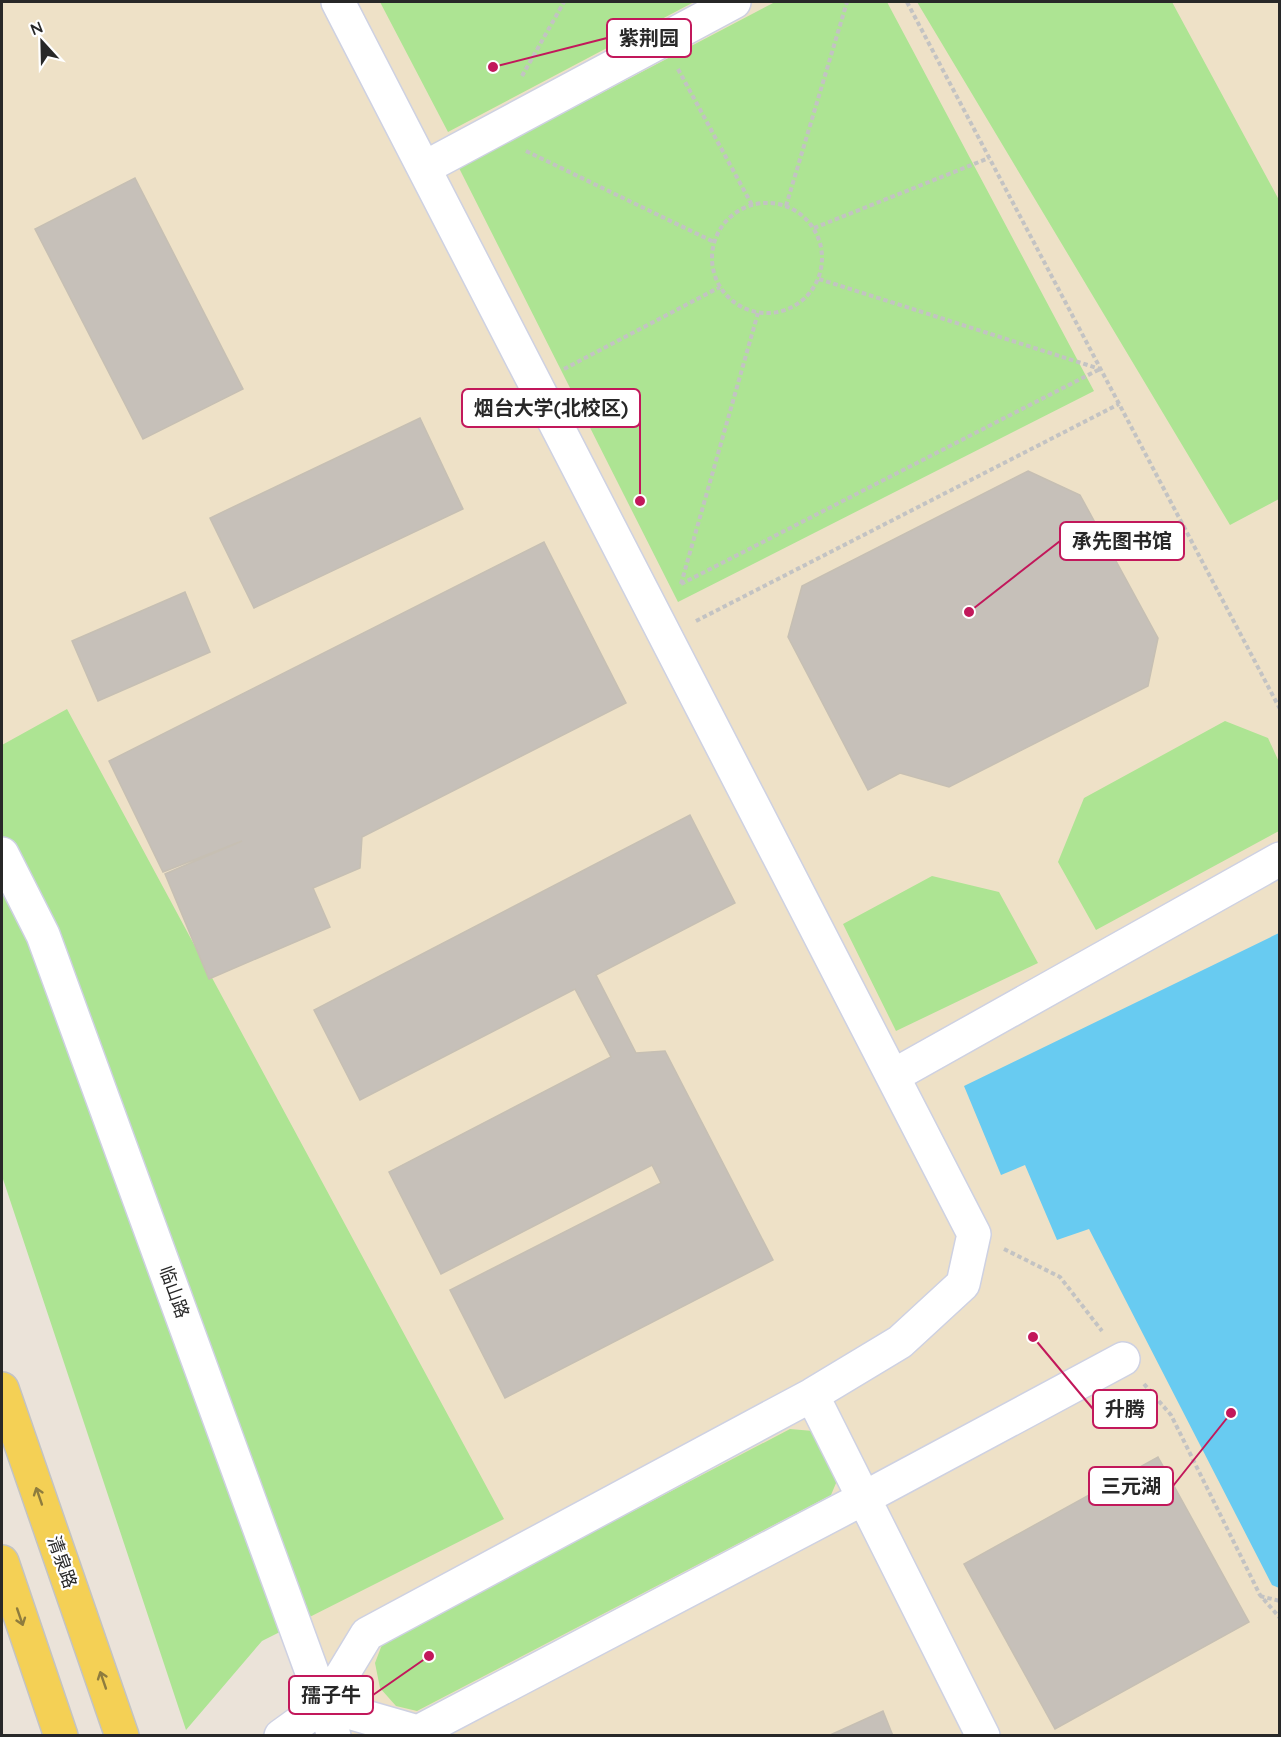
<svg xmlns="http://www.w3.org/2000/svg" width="1281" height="1737" font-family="Quicksand,'Noto Sans SC',sans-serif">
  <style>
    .education { fill: #eee1c7 }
    .green { fill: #ade493 }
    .water { fill: #68cbf1 }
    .building { fill: #c6c0b9; stroke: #c6bfb3; stroke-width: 1.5 }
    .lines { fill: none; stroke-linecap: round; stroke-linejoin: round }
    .minor-casing { stroke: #ced1e2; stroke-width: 36 }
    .major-casing { stroke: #c3c3c3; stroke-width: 36 }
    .path { stroke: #c3c3c3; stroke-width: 4; stroke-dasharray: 4.5 3; stroke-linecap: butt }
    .minor { stroke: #fff; stroke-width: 33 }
    .major { stroke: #f4d055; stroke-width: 33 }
    .oneway { stroke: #8e7c3e }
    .labels { text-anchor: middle; stroke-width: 4.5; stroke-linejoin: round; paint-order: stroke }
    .street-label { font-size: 18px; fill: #282828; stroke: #fff }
    .leader { fill: none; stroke: #c2185b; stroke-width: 2 }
    .callout-dot { fill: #c2185b; stroke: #fff; stroke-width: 2 }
    .callout { fill: #fff; stroke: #c2185b; stroke-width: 2 }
    .callout-label { font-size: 20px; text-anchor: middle; font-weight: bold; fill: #282828 }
  </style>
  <rect width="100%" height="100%" fill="#ebe3d9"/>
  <path class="education" d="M 2,2 L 1279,2 L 1279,1735 L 322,1735 L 279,1597 L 2,1000 Z"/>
  <path class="green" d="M 380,2 L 694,2 L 448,132 Z
    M 775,2 L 887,2 L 1094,391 L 678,602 L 459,168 Z
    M 917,2 L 1172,2 L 1279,200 L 1279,499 L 1230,525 Z
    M 67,709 L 504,1519 L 262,1641 L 186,1730 L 2,1176 L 2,745 Z
    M 1225,721 L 1268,738 L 1279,762 L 1279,831 L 1096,930 L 1058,862 L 1084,798 Z
    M 932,876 L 999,892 L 1038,963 L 896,1031 L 843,924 Z
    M 790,1429 L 813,1431 L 839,1476 L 831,1495 L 417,1711 L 396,1706 L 380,1688 L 375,1663 L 383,1642 Z"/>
  <path class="water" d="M 1279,933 L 1279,1588 L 1272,1585 L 1089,1229 L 1057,1240 L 1025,1165 L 1001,1175 L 964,1086 Z"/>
  <path class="building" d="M 135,178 L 243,389 L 143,439 L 35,229 Z
    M 420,418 L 463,509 L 254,608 L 210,518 Z
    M 1028,471 L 1080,495 L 1158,638 L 1148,686 L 949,787 L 900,773 L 868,790 L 788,637 L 802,586 Z
    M 544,542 L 626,703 L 362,837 L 360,868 L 313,888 L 330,927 L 209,979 L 165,874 L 242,841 L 163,872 L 109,761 Z
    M 185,592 L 210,652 L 98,701 L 72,641 Z
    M 690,815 L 735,903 L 596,975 L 636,1053 L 665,1051 L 773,1260 L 505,1398 L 450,1290 L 661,1183 L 652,1165 L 441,1274 L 389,1172 L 611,1057 L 575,989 L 360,1100 L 314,1010 Z
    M 1158,1457 L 1249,1622 L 1055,1729 L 964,1564 Z
    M 883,1711 L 893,1736 L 828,1736 Z"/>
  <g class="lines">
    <defs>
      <path id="minor" d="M 424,168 L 734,2
        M 2,854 L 43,935 L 324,1705 L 334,1736
        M 893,1076 L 1280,859
        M 812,1395 L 983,1736
        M 324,1705 L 418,1732 L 864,1498 L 1123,1359
        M 281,1736 L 324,1705 L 367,1634 L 812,1395 L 900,1342 L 963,1284 L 974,1234 L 338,2"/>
      <path id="major" d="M 2,1389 L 122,1736
        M 2,1562 L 61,1736"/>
    </defs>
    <use href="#minor" class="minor-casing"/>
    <use href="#major" class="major-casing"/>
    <path class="path" d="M 907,2 L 1280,709
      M 678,69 L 752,205
      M 522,76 L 564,2
      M 526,151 L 714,242
      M712 258a55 55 0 1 1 110 0a55 55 0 1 1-110 0Z
      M 786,206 L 847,2
      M 814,228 L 989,158
      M 819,279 L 1100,369
      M 564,369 L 720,287
      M 681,584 L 1100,369
      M 681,584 L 758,313
      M 696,621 L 1119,404
      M 1004,1249 L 1060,1277 L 1102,1331
      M 1144,1384 L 1171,1415 L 1260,1595 L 1280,1618
      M 1260,1596 L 1280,1601"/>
    <use href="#minor" class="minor"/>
    <use href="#major" class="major"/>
  </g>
  <defs><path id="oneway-shaft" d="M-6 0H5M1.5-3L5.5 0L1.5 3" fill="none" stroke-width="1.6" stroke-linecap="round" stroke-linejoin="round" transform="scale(1.5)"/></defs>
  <g class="oneway">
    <use href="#oneway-shaft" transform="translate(39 1496) rotate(-109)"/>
    <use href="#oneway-shaft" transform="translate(20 1617) rotate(71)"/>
    <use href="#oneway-shaft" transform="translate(103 1680) rotate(-109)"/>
  </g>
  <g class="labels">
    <g class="street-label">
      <text transform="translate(174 1292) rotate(70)" y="6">临山路</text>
      <text transform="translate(62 1562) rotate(71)" y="6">清泉路</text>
    </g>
  </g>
  <path class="leader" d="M493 67L607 38M640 501L640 408M969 612L1060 541M1033 1337L1093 1409M1231 1413L1173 1486M429 1656L373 1695"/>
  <g class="callout-dot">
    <circle cx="493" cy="67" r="6"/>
    <circle cx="640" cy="501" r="6"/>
    <circle cx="969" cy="612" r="6"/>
    <circle cx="1033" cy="1337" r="6"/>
    <circle cx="1231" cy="1413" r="6"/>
    <circle cx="429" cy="1656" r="6"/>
  </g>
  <g class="callout">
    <rect x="607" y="19" width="84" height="38" rx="6"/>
    <rect x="462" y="389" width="178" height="38" rx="6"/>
    <rect x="1060" y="522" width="124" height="38" rx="6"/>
    <rect x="1093" y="1390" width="64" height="38" rx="6"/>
    <rect x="1089" y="1467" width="84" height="38" rx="6"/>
    <rect x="289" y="1676" width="84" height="38" rx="6"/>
  </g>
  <g class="callout-label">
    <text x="649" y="45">紫荆园</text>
    <text x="551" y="415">烟台大学(北校区)</text>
    <text x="1122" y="548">承先图书馆</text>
    <text x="1125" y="1416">升腾</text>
    <text x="1131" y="1493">三元湖</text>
    <text x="331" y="1702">孺子牛</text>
  </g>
  <rect width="1281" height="1737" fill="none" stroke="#282828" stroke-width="6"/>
  <g transform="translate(42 42) rotate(338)" stroke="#ffffff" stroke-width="4.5" paint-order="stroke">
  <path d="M0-4.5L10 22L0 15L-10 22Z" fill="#282828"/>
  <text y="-9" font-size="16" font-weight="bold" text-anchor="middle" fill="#282828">N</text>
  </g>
</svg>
